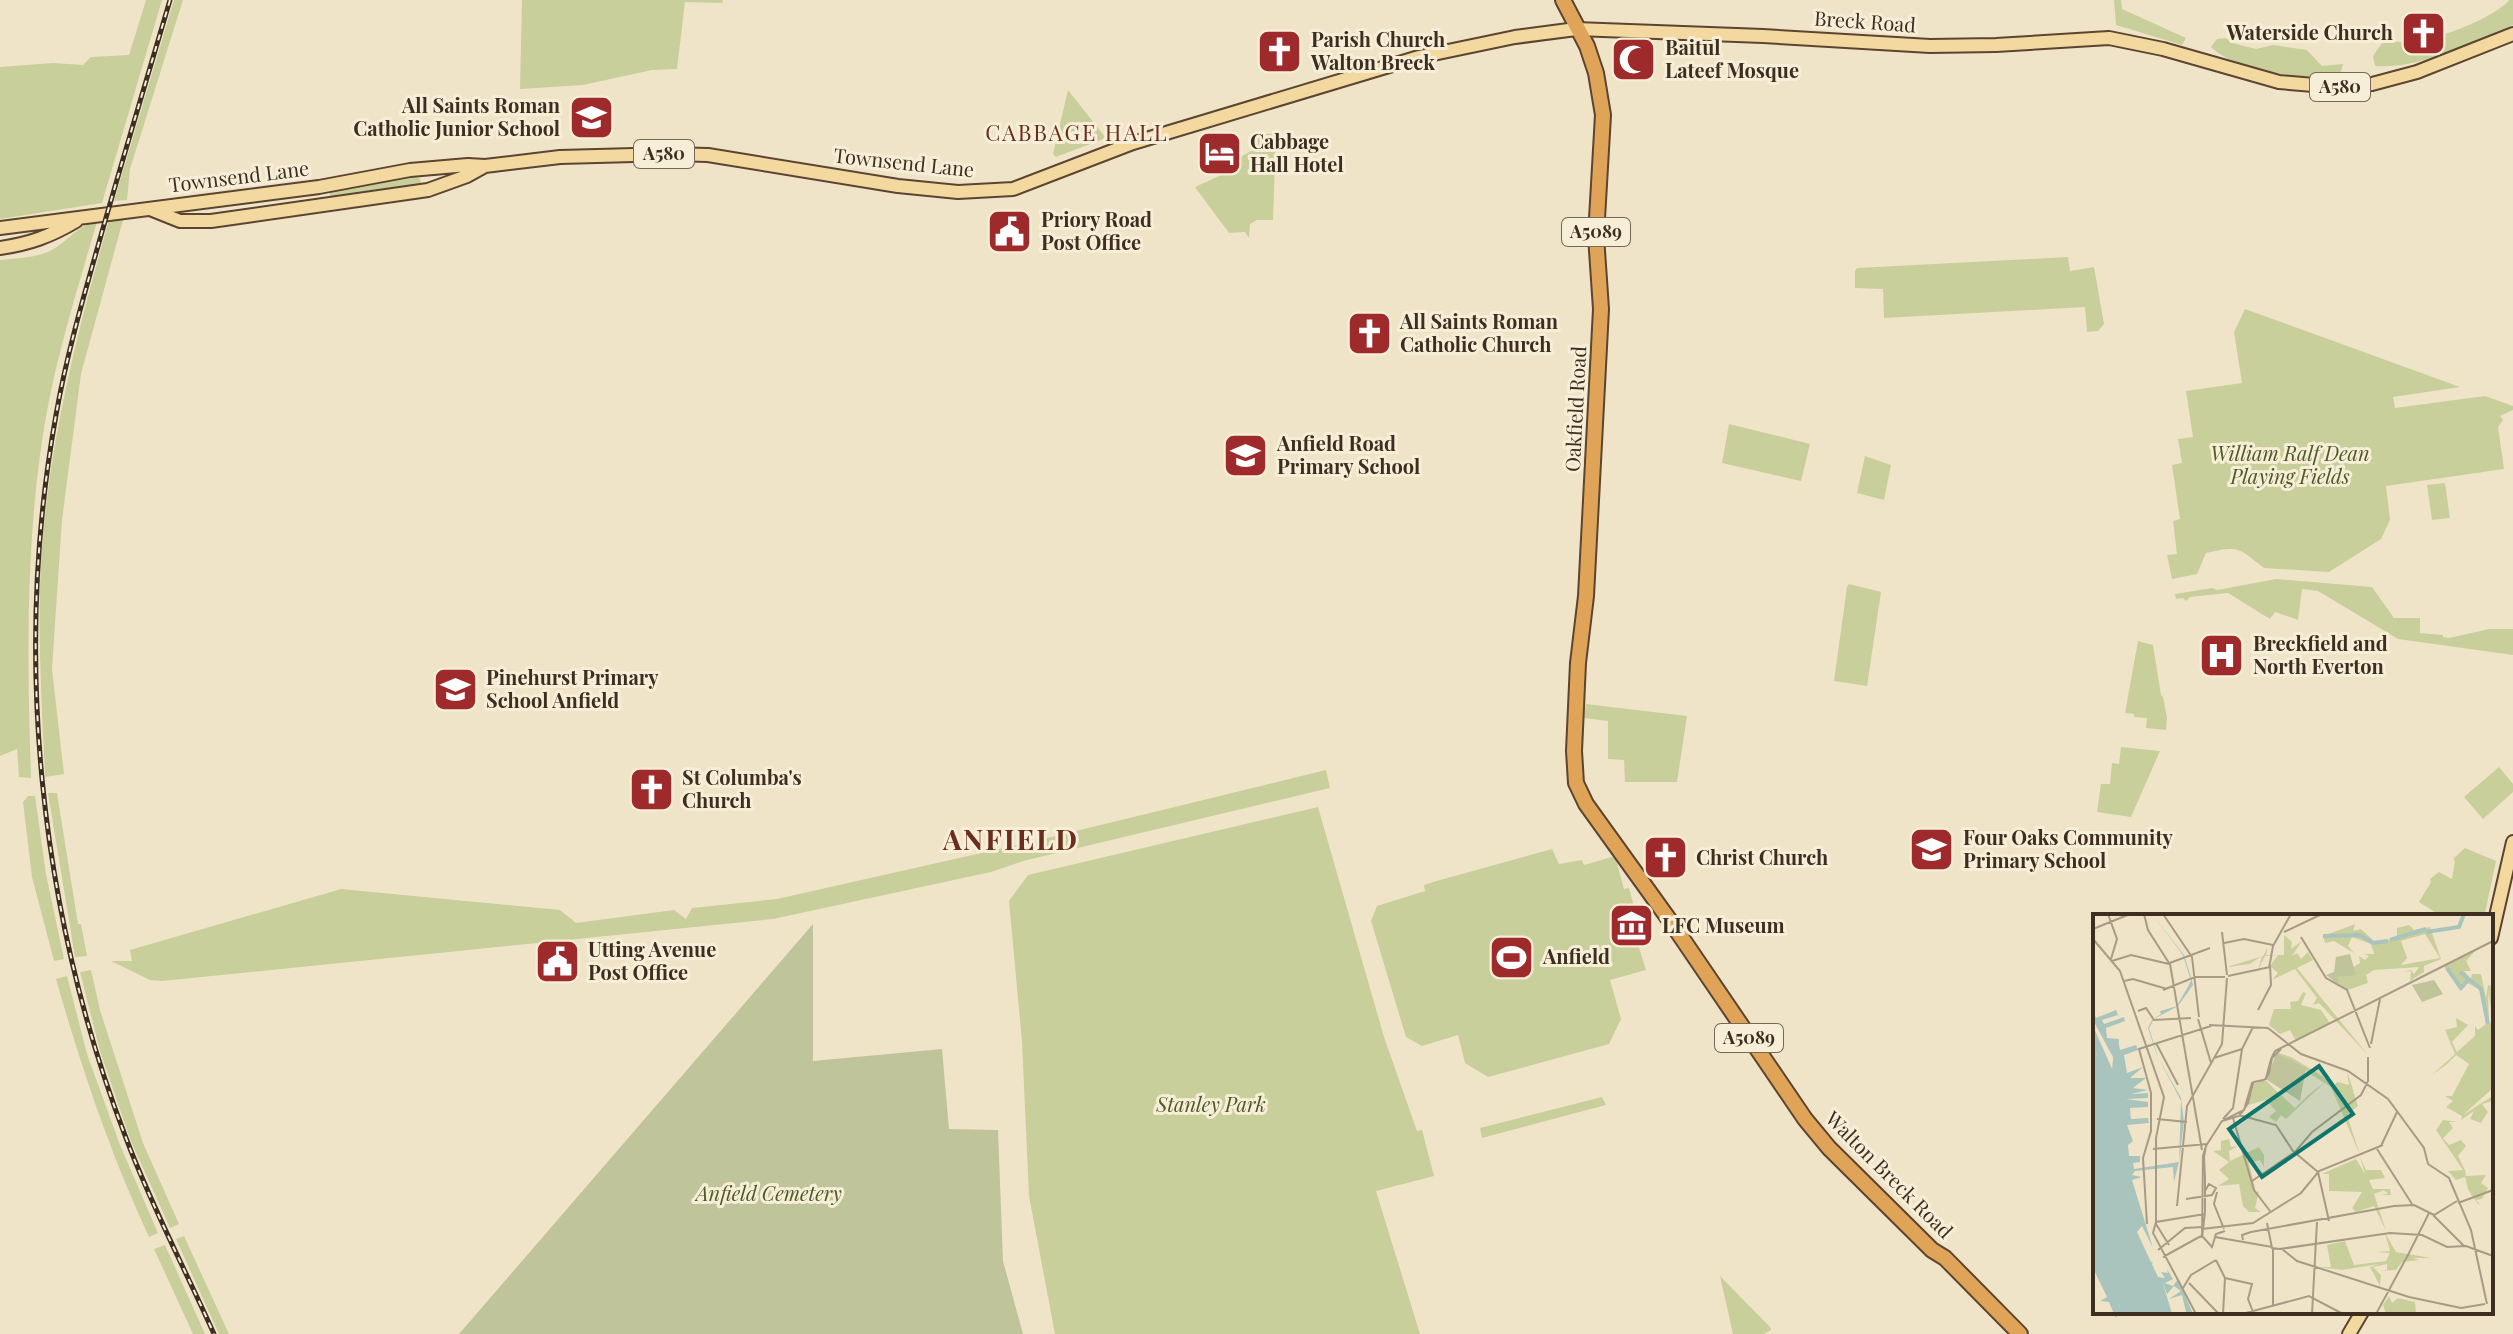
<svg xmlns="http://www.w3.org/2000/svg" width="2513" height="1334" font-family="'Playfair Display',serif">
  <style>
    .green { fill: #c9cf9b }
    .cemetery { fill: #bfc49a }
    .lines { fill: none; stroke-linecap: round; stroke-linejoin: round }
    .major-casing { stroke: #5b4430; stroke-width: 16 }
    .highway-casing { stroke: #5b4430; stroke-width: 18 }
    .major { stroke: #f3d9a0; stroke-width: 12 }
    .highway { stroke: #e0a458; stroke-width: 14 }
    .rail-casing { stroke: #3d2e20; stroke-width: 5 }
    .rail { stroke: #f7eed8; stroke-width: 2; stroke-dasharray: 6; stroke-linecap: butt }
    .labels { text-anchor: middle; stroke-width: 6; stroke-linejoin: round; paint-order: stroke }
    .shield { fill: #f7eed8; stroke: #756857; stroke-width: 2 }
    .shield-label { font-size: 18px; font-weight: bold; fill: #3d2e20 }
    .street-label { font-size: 20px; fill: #3d2e20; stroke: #f7eed8 }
    .poi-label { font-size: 20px; font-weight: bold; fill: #3d2e20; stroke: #f7eed8; text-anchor: start }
    .park-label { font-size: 20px; font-style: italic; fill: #4d5a26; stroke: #f7eed8 }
    .neighbourhood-label { font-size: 22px; letter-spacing: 2px; fill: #6b2e1e; stroke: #f7eed8 }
    .district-label { font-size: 28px; font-weight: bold; letter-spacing: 2px; fill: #6b2e1e; stroke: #f7eed8 }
    .inset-river { fill: none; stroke: #a9c4bc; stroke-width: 4 }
    .inset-road { fill: none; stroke: #a89b85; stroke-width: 2 }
    .view { fill: #0f766e; fill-opacity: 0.15; stroke: #0f766e; stroke-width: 4 }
    .inset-edge { fill: none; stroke: #3d2e20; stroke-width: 4 }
  </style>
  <rect width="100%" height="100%" fill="#f0e4c8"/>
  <path class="green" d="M 146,0 L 162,0 L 102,203 L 0,219 L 0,67 L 53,63 L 83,65 L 91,57 L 129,55 Z
    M 174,0 L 183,0 L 130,169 L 127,200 L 114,201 Z
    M 522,0 L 723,0 L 722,3 L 685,2 L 677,69 L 652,70 L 583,85 L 520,89 Z
    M 2114,0 L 2121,0 L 2122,9 L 2186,38 L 2182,45 L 2116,25 Z
    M 2509,0 L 2513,0 L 2513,25 C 2472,41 2420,70 2375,66 L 2373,56 L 2384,40 C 2394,41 2406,44 2416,42 C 2439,38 2495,18 2509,0 Z
    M 2225,38 L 2236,44 L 2256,49 L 2273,45 L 2307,50 L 2322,66 L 2343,64 L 2339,79 C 2308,80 2232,70 2211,47 L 2217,39 Z
    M 1068,90 L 1106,138 L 1056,157 L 1053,154 Z
    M 1276,133 L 1273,220 L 1257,220 L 1250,224 L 1249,238 L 1245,232 L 1229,233 L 1195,187 L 1228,172 L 1242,156 L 1257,148 L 1258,135 Z
    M 414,175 L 420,179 L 422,185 L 330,198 L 330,193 C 354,180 388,179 414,175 Z
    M 109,220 L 123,220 L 81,374 L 62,520 L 52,669 L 64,774 L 45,777 C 42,706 37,633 41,562 C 48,446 77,332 109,220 Z
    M 97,222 C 79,284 59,347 47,411 C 25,532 27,656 31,778 L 19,777 L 17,749 L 0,756 L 0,260 C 17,258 37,258 52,250 C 68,241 79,224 97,222 Z
    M 2068,257 L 2070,271 L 2094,267 L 2104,324 L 2098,331 L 2087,332 L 2085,307 L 1884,318 L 1883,289 L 1855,288 L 1855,271 L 1857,268 Z
    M 2245,309 L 2460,387 L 2393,397 L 2395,408 L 2485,396 L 2513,406 L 2513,410 L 2500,416 L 2503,420 L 2498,427 L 2504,469 L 2386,486 L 2390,520 L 2381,539 L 2329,572 L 2264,568 C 2239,548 2239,545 2206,553 L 2197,574 L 2172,579 L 2167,555 L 2177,554 L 2173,521 L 2180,519 L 2172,465 L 2182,463 L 2178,439 L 2193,437 L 2186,391 L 2242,383 L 2234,332 Z
    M 1729,424 L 1810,444 L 1801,481 L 1722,463 Z
    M 1865,456 L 1891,465 L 1884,500 L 1857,493 Z
    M 2445,483 L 2450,518 L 2432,520 L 2427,485 Z
    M 2276,579 L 2372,587 L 2394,618 L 2420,618 L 2420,633 L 2443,635 L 2443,637 L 2449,638 L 2489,629 L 2513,629 L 2513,655 L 2398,639 L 2318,591 L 2302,589 L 2298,620 L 2275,612 L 2270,619 L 2228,593 L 2190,597 L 2186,601 L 2183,598 L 2176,599 L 2175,594 L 2212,588 L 2217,590 Z
    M 1849,584 L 1881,592 L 1867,686 L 1834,681 L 1847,587 Z
    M 2138,641 L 2153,645 L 2161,695 L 2163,697 L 2167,718 L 2166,730 L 2146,728 L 2147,718 L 2134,717 L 2134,714 L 2125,713 Z
    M 1586,704 L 1687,716 L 1677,782 L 1625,782 L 1624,760 L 1608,759 L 1608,721 L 1584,718 Z
    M 2121,747 L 2160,751 L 2131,817 L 2097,812 L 2101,784 L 2110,784 L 2112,763 L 2119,764 Z
    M 2499,767 L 2513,784 L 2513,792 L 2483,819 L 2464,797 Z
    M 1326,770 L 1330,788 L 1023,861 L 991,872 L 773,919 L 162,981 L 150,980 L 111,961 L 132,961 L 130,950 L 341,889 L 560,910 L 576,923 L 674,910 L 686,919 L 692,908 L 777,899 L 1039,840 Z
    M 48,793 L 57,793 L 78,924 L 81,924 L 87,956 L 75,957 Z
    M 28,796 L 35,796 L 46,874 L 64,959 L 54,961 L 32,877 L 23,802 Z
    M 1318,807 L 1384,1037 L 1417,1131 L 1422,1130 L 1434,1176 L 1376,1191 L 1420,1334 L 1055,1334 L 1029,1196 L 1022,1042 L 1009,901 L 1028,875 Z
    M 2465,848 L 2496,861 L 2485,913 L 2484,916 L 2441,916 L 2419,902 L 2431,882 L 2430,879 L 2439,872 L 2452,879 L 2455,861 L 2453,859 Z
    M 1552,849 L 1559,864 L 1582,860 L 1584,865 L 1615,856 L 1624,889 L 1629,888 L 1642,936 L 1636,938 L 1646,970 L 1610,980 L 1621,1019 L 1609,1044 L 1488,1077 L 1465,1063 L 1458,1035 L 1422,1046 L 1406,1037 L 1371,921 L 1377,906 L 1425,891 L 1424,885 L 1433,882 Z
    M 91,970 L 100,1010 L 143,1143 L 179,1224 L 170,1228 L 130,1139 L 100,1051 L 80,972 Z
    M 67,976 L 87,1054 L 120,1145 L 158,1233 L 149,1237 C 110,1153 81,1067 56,979 Z
    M 1602,1097 L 1606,1105 L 1482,1138 L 1480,1128 Z
    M 184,1236 L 229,1334 L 219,1334 L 176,1239 Z
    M 165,1245 L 205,1334 L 193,1334 L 154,1249 Z
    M 1720,1276 L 1771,1328 L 1771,1330 L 1764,1334 L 1733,1334 Z"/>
  <path class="cemetery" d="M 813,924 L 813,1061 L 942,1049 L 949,1129 L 998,1130 L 1003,1261 L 1023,1334 L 459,1334 Z"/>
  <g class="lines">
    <defs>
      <path id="major" d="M 150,209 L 180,221 L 211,221 L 428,190 L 467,176 L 485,166
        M 0,228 L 319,187 L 410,170 L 468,165 L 485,166 L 560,157 L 671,154 L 708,155 L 898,186 L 958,192 L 1013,189 L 1133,143 L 1419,57 L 1515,37 L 1576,29 L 1763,36 L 1930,46 L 1996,45 L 2109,38 L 2163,49 L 2279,82 L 2337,87 L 2372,84 L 2417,72 L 2513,34
        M 0,248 C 29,244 51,236 76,221
        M 2491,938 L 2513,842
        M 2349,1334 L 2362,1312"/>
      <path id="highway" d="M 1563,0 L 1587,46 L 1596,73 L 1603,115 L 1596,236 L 1601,309 L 1586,596 L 1578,663 L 1574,751 L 1576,783 L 1586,804 L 1673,925 L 1805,1119 L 1829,1148 L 1932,1250 L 1945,1258 L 2020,1334"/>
    </defs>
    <use href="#major" class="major-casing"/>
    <use href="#highway" class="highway-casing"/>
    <use href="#major" class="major"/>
    <use href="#highway" class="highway"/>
    <defs>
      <path id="rail" d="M 170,0 C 146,82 121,164 98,246 C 82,302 66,358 56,415 C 13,654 39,911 126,1138 C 151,1205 185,1269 214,1334"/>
    </defs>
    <use href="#rail" class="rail-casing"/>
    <use href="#rail" class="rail"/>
  </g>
  <defs>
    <symbol id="church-square" viewBox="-11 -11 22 22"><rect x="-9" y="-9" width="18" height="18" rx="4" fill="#9e2a2b" stroke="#f7eed8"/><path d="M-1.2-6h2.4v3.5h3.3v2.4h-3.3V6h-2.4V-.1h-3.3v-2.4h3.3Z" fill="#fff"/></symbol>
    <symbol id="mosque-square" viewBox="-11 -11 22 22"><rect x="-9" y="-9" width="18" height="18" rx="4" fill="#9e2a2b" stroke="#f7eed8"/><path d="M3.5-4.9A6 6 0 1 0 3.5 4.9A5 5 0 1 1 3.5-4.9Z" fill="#fff"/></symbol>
    <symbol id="school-square" viewBox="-11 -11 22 22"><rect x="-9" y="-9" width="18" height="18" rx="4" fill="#9e2a2b" stroke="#f7eed8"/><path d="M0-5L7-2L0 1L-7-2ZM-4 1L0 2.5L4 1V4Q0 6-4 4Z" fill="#fff"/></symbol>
    <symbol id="hotel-square" viewBox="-11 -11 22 22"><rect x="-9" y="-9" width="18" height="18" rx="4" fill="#9e2a2b" stroke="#f7eed8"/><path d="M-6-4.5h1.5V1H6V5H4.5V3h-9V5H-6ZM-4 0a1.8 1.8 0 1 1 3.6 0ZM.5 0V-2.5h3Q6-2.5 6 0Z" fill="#fff"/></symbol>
    <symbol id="civic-square" viewBox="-11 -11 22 22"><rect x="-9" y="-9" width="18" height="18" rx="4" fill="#9e2a2b" stroke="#f7eed8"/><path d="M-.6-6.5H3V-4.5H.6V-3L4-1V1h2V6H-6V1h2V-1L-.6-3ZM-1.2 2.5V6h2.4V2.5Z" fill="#fff"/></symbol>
    <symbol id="hospital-square" viewBox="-11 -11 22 22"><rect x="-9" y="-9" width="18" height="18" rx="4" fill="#9e2a2b" stroke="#f7eed8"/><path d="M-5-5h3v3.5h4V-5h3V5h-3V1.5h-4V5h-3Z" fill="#fff"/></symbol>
    <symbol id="museum-square" viewBox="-11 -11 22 22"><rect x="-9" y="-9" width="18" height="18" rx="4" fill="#9e2a2b" stroke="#f7eed8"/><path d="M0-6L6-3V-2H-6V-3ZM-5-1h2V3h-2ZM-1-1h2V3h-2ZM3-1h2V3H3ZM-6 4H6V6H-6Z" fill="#fff"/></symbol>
    <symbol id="stadium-square" viewBox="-11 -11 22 22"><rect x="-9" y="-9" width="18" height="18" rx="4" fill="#9e2a2b" stroke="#f7eed8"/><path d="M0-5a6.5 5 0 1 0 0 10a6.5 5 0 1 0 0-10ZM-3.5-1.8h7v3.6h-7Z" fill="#fff"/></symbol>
  </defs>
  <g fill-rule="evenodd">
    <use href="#church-square" x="2398" y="8" width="51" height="51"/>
    <use href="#church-square" x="1254" y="26" width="51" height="51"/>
    <use href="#mosque-square" x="1608" y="34" width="51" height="51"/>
    <use href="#school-square" x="566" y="92" width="51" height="51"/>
    <use href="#hotel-square" x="1194" y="128" width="51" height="51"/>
    <use href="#civic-square" x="984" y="206" width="51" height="51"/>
    <use href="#church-square" x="1344" y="308" width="51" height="51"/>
    <use href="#school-square" x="1220" y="430" width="51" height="51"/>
    <use href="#hospital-square" x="2196" y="630" width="51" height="51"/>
    <use href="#school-square" x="430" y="664" width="51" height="51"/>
    <use href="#church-square" x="626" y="764" width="51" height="51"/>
    <use href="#school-square" x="1906" y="824" width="51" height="51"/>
    <use href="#church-square" x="1640" y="832" width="51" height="51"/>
    <use href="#museum-square" x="1606" y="900" width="51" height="51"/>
    <use href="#stadium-square" x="1486" y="932" width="51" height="51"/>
    <use href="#civic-square" x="532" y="936" width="51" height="51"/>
  </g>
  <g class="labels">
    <g class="shield">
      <rect x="2310" y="73" width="60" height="28" rx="6"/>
      <rect x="634" y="140" width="60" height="28" rx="6"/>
      <rect x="1562" y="218" width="68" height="28" rx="6"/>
      <rect x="1715" y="1024" width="68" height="28" rx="6"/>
    </g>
    <g class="shield-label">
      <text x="2340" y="93">A580</text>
      <text x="664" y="160">A580</text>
      <text x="1596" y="238">A5089</text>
      <text x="1749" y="1044">A5089</text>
    </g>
    <g class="street-label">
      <text transform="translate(1865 22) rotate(4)" y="7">Breck Road</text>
      <text transform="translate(904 163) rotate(6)" y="7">Townsend Lane</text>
      <text transform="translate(239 177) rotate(-7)" y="7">Townsend Lane</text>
      <text transform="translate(1576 409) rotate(-87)" y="7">Oakfield Road</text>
      <text transform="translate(1889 1175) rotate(45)" y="7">Walton Breck Road</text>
    </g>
    <g class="poi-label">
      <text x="2393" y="40" text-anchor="end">Waterside Church</text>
      <text x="1311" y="47">Parish Church<tspan x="1311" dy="23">Walton Breck</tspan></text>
      <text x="1665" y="55">Baitul<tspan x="1665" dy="23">Lateef Mosque</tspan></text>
      <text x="560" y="113" text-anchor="end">All Saints Roman<tspan x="560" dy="23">Catholic Junior School</tspan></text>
      <text x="1250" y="149">Cabbage<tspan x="1250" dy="23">Hall Hotel</tspan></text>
      <text x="1041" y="227">Priory Road<tspan x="1041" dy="23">Post Office</tspan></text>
      <text x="1400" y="329">All Saints Roman<tspan x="1400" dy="23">Catholic Church</tspan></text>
      <text x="1277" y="451">Anfield Road<tspan x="1277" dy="23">Primary School</tspan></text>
      <text x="2253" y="651">Breckfield and<tspan x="2253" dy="23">North Everton</tspan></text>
      <text x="486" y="685">Pinehurst Primary<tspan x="486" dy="23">School Anfield</tspan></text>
      <text x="682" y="785">St Columba's<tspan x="682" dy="23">Church</tspan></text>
      <text x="1963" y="845">Four Oaks Community<tspan x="1963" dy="23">Primary School</tspan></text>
      <text x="1696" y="865">Christ Church</text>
      <text x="1662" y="933">LFC Museum</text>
      <text x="588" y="957">Utting Avenue<tspan x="588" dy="23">Post Office</tspan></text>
      <text x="1543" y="964">Anfield</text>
    </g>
    <g class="park-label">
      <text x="2290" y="461">William Ralf Dean<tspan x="2290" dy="23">Playing Fields</tspan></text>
      <text x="1211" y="1112">Stanley Park</text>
      <text x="769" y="1201">Anfield Cemetery</text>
    </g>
    <g class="neighbourhood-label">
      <text x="1077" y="141">CABBAGE HALL</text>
    </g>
    <g class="district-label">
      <text x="1011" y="850">ANFIELD</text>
    </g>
  </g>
  <g transform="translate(2093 914)">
    <rect width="400" height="400" fill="#f0e4c8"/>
    <path d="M 262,10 L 260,17 L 268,15 L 282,28 L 296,26 L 304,21 L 304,14 L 316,11 L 321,16 L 337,13 L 348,45 L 331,52 L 331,58 L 317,67 L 318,57 L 312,58 L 311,58 L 318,56 L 321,60 L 326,53 L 281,56 L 273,61 L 275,69 L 255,76 L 246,71 L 244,63 L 267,49 L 266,42 L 272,46 L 276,42 L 271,40 L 281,40 L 278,30 L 259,23 L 255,32 L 261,39 L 241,27 L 232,29 L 230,22 ZM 332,20 L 347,44 L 308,51 L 314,44 L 308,27 ZM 191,21 L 199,28 L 198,35 L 209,27 L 199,42 L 204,39 L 208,45 L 215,38 L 220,46 L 204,54 L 275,141 L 226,89 L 220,91 L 224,84 L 202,55 L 179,66 L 185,59 L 177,52 L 185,41 L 172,42 L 165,56 L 169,42 L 157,50 L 134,53 L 170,42 L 175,33 L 173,41 L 191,41 ZM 383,36 L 373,47 L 378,57 L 371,57 L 378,65 L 379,60 L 388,60 L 393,84 L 395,71 L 400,72 L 400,105 L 395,78 L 396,110 L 385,119 L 400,107 L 400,174 L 370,201 L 398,183 L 400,187 L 389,190 L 395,198 L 388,209 L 377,205 L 381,197 L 368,206 L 369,202 L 353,193 L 360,187 L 352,182 L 359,182 L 376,150 L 363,141 L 354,150 L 339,161 L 362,140 L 352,116 L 364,113 L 363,104 L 375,111 L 359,128 L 364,138 L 382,122 L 382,112 L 385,116 L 393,110 L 388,76 L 374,69 L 366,75 L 350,51 ZM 210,78 L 213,79 L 208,91 L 228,96 L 237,109 L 203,127 L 197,116 L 187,120 L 176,111 L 181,95 L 198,95 L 197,88 L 205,87 ZM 182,138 L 198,143 L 229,162 L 240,173 L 244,168 L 256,171 L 254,157 L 265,192 L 254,201 L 267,241 L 238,173 ZM 172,166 L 202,194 L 215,181 L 232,168 L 193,205 L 188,201 L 183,208 L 176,203 L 183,197 L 173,186 L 155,191 L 160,170 ZM 350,206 L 365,208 L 356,208 L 360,214 L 350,224 L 356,231 L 368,226 L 373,232 L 365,242 L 372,256 L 373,262 L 393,261 L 388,269 L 395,274 L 389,285 L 383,286 L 387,291 L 385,290 L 379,282 L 375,275 L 372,263 L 363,266 L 355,257 L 370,256 L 343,216 ZM 136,225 L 138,233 L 145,232 L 136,237 L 137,247 L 166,233 L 171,241 L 171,253 L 167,246 L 156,249 L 163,279 L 166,277 L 162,294 L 168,298 L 156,298 L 150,292 L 146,270 L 125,272 L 136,265 L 126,256 L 136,248 L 120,237 L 128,236 L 128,227 ZM 267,243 L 273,256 L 288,256 L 292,264 L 276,266 L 280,275 L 297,275 L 298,281 L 286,281 L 295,280 L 291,276 L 281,280 L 293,317 L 281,292 L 263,298 L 259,294 L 269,278 L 236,277 L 236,260 L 229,260 L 263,245 L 272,260 ZM 292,319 L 303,338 L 338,344 L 319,344 L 326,346 L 309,348 L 303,356 L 287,357 L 294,356 L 294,350 L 280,353 L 288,361 L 287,372 L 277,353 L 286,350 L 249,356 L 226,353 L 238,353 L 234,331 L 252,327 L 261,351 L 293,347 L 297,339 L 283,338 L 297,337 ZM 296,382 L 299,389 L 305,384 L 322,388 L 323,400 L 293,400 L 290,391 Z" fill="#c9cf9b" fill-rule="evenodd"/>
    <path d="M 257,40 L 263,61 L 245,63 L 246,71 L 233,61 L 241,58 L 243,43 ZM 341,66 L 350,80 L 329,88 L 319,71 ZM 183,139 L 213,154 L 207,187 L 174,166 Z" fill="#bfc49a"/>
    <path d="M 59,0 L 91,41 L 99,67 L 100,71 L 85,92 L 61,105 L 56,114 L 65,143 L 88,184 L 91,208 L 86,248 L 81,268 L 80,253 L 42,257 L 39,261 L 49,263 L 39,266 L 60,334 L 49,312 L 44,318 L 65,363 L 72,364 L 68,358 L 75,359 L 74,355 L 80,365 L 72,369 L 80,372 L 85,365 L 100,400 L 93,398 L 89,381 L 76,385 L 88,377 L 81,372 L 74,380 L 69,366 L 79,400 L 21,400 L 16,388 L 7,387 L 14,383 L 0,354 L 0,112 L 20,157 L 21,145 L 0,106 L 0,96 L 3,104 L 23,96 L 25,101 L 9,106 L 11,110 L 31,103 L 32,107 L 13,114 L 14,124 L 25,125 L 27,136 L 43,131 L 45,136 L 31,141 L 34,159 L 50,153 L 37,164 L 53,164 L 40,174 L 55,176 L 38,180 L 55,179 L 55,184 L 33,185 L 55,188 L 55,193 L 37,194 L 38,205 L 55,204 L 56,209 L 34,211 L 40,227 L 35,231 L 36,242 L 47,242 L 47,248 L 40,249 L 41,255 L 86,248 L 88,187 L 64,141 L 55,114 L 59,106 L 68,100 L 67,97 L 84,92 L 98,67 L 90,41 Z" fill="#a9c4bc"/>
    <path class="inset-river" d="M 333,18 L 366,13 L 371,0M 230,22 L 267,21 L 280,29 L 295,27M 297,26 L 333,15M 354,54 L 368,74 L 375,66M 367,58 L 388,75 L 395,110M 0,164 L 29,308 L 35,312 L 42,306M 0,178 L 13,175 L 20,166 L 24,125M 0,199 L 40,372 L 31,383 L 21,382 L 18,375M 3,321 L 43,351 L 57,350 L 48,379 L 25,399 L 29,367 Z"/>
    <path class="inset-road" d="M 15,0 L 24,25 L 18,45M 51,0 L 55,16 L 76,49M 70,0 L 99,43 L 106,103M 0,15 L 37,0M 129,18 L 134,61M 191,18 L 229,0M 208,23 L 233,64 L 254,76 L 277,134M 0,25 L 27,57 L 71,183 L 63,224 L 63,310M 131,29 L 151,25 L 180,31M 19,47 L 38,41 L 76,50M 74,50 L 117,34M 77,50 L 109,236M 176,54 L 180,32 L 198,0M 135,62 L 177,53M 31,67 L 40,65 L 74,75M 70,76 L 102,63 L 132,63M 165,96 L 178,71 L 177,51M 45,97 L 53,94 L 61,106 L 98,104M 105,105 L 118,149M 116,111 L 175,114 L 208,140 L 255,157 L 295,185 L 331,234 L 335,250 L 356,264 L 378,316 L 394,390M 63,129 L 85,171M 278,130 L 287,85M 55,132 L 118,112M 188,135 L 179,144 L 176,159 L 173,165 L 170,166 L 161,168 L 160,169 L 155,189 L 150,197 L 146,202 L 129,207 L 113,232 L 111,243 L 112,263 L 112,298 L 109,324 L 110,242 L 113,232 L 129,207 L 151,196 L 159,169 L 161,168 L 171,166 L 173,164 L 178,145 L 182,137 L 400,27M 121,144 L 149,135M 146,201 L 183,211 L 200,237 L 225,258M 140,204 L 161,276 L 177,297M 64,205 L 94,208M 130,205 L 140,194 L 149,135 L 160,113M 288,232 L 304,198M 60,235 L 114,230M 284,235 L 319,290M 225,258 L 236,307M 159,267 L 202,238 L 219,218 L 268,181 L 275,167 L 275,143M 124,278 L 121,290 L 131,315M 93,285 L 119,281 L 123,274 L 116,270 L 112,277M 365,289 L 400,276M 84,292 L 94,192 L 129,130 L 134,64M 339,300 L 371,332M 174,309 L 179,334 L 187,335 L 297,319 L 329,321 L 354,333 L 373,332 L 400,342M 54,310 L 50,244 L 58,217 L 58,179 L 46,135 L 55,132M 63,310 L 76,331M 109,315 L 160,309 L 208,279 L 226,257 L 290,231M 110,323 L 119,333 L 123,320 L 132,317M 122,323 L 179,333M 150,326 L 149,321 L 158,318 L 301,292 L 321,291 L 341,301 L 364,287M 180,334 L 180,392M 189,335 L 204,347 L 316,383 L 368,394 L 392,390M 65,336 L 92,314 L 110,313M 70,343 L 108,322M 314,343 L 336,299M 123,346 L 132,364 L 130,400M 132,364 L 159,370 L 155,385 L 160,398M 96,369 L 126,400M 90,374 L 98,361 L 123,346M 103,400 L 60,319 L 63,308 L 112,300M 149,400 L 216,382 L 250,400M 219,400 L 224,308M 283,400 L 316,339"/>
    <path class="view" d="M 226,152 L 260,200 L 169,263 L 136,215 Z"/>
    <rect width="400" height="400" class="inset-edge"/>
  </g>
</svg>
